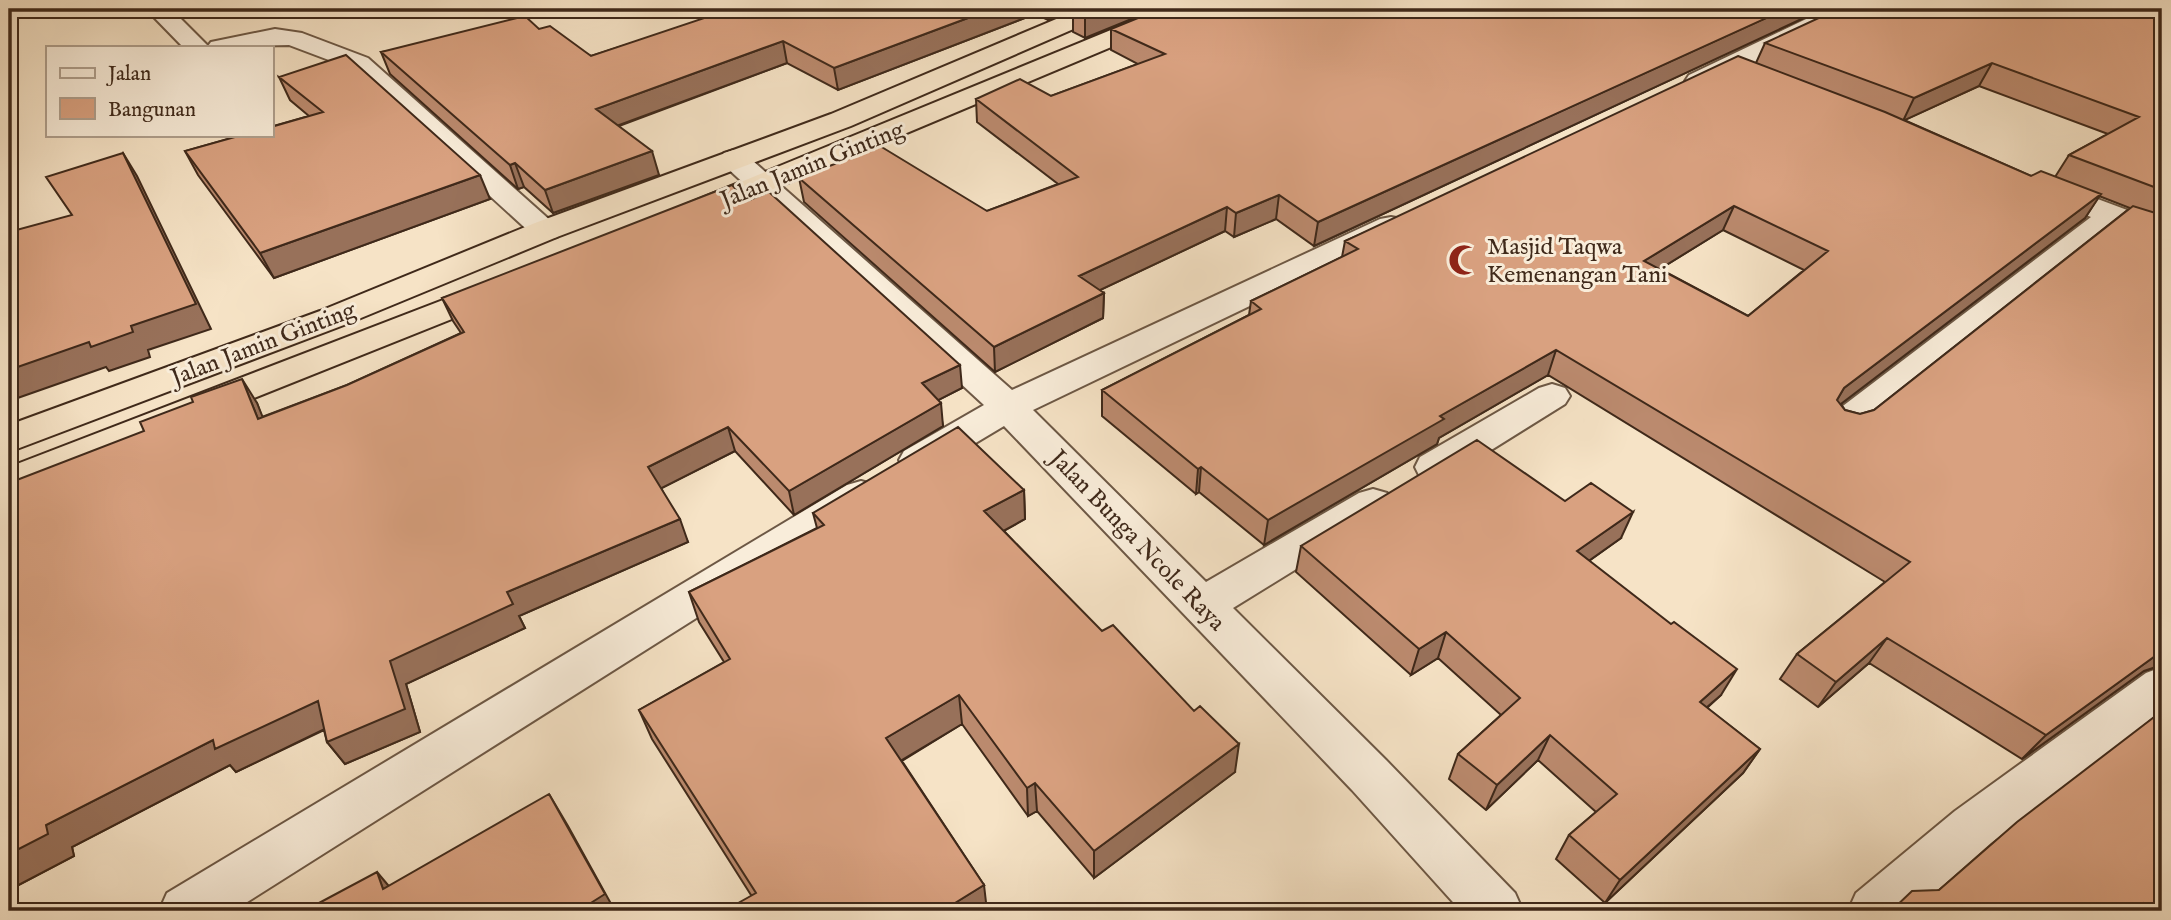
<svg xmlns="http://www.w3.org/2000/svg" width="2171" height="920" font-family="'IM FELL English',serif">
  <style>
    .lines { fill: none; stroke-linecap: round; stroke-linejoin: round }
    .minor-casing { stroke: #6d5845; stroke-width: 4 }
    .highway-casing { stroke: #3f291a; stroke-width: 4 }
    .minor { fill: #f9edda; fill-rule: evenodd }
    .highway { fill: #f6e3c6; fill-rule: evenodd }
    .wall { fill: #bb8a6e; stroke: #3f291a; stroke-width: 2; fill-rule: evenodd }
    .shaded-wall { fill: #98715a; stroke: #3f291a; stroke-width: 2 }
    .building { fill: #d9a180; stroke: #3f291a; stroke-width: 2; fill-rule: evenodd }
    .labels { text-anchor: middle; stroke-width: 6; stroke-linejoin: round; paint-order: stroke }
    .street-label { font-size: 24px; fill: #3f291a; stroke: #f9edda }
    .poi-label { font-size: 24px; fill: #3f291a; stroke: #f9edda; text-anchor: start }
  </style>
  <rect width="100%" height="100%" fill="#f6e3c6"/>
  <filter id="stains"><feTurbulence type="fractalNoise" baseFrequency=".00286" numOctaves="4"/><feColorMatrix values="0 0 0 0 .2 0 0 0 0 .09 0 0 0 0 .02 0 0 0 .5 -.17"/></filter>
  <radialGradient id="worn" r=".72"><stop offset=".6" stop-color="#630" stop-opacity="0"/><stop offset="1" stop-color="#630" stop-opacity=".3"/></radialGradient>
  <g class="lines">
    <defs>
      <path id="minor" d="M 146,9 L 171,9 L 208,46 L 211,42 L 275,29 L 302,33 L 368,58 L 561,230 L 557,237 L 546,239 L 535,237 L 350,68 L 289,45 L 183,47 Z
        M 1827,9 L 1860,9 L 1856,14 L 1821,28 L 1707,87 L 1698,89 L 1689,87 L 1685,81 L 1689,75 Z
        M 734,150 L 744,153 L 1012,390 L 1380,219 L 1391,217 L 1402,219 L 1406,226 L 1402,233 L 1033,410 L 1206,582 L 1359,493 L 1373,489 L 1387,493 L 1393,503 L 1387,513 L 1233,608 L 1386,760 L 1515,893 L 1523,911 L 1461,911 L 1352,790 L 1004,426 L 932,469 L 918,473 L 904,469 L 899,460 L 904,451 L 984,405 L 724,165 L 720,159 L 724,153 Z
        M 2044,179 L 2162,223 L 2162,243 L 2116,227 L 1857,433 L 1844,437 L 1831,433 L 1825,424 L 1831,415 L 2091,217 L 2034,194 L 2029,188 L 2034,182 Z
        M 1552,384 L 1565,388 L 1570,396 L 1565,404 L 1448,477 L 1434,481 L 1420,477 L 1415,467 L 1420,457 L 1539,388 Z
        M 861,481 L 875,485 L 881,495 L 875,505 L 233,911 L 159,911 L 167,893 L 847,485 Z
        M 2162,667 L 2162,712 L 1991,843 L 1914,911 L 1848,911 L 1856,893 L 1955,811 L 2146,673 Z"/>
      <path id="highway" d="M 1080,9 L 1112,9 L 1108,14 L 851,126 L 557,237 L 344,325 L 9,452 L 9,425 L 320,311 L 535,223 L 831,114 Z
        M 1162,9 L 1194,9 L 1190,14 L 702,219 L 691,222 L 680,219 L 676,213 L 680,207 Z
        M 495,280 L 507,283 L 511,290 L 507,297 L 9,496 L 9,467 Z"/>
    </defs>
    <use href="#minor" class="minor-casing"/>
    <use href="#highway" class="highway-casing"/>
    <use href="#minor" class="minor"/>
    <use href="#highway" class="highway"/>
  </g>
  <path class="wall" d="M 739,9 L 1074,9 L 1048,20 L 1035,14 L 838,90 L 787,63 L 619,126 L 659,175 L 553,213 L 524,187 L 518,189 L 390,74 L 381,52 L 539,29 L 591,56 Z
    M 1078,9 L 1156,9 L 1085,38 L 1073,32 L 1073,11 Z
    M 1823,9 L 1314,246 L 1276,219 L 1234,237 L 1225,231 L 1100,290 L 1104,293 L 1103,318 L 995,372 L 804,202 L 799,178 L 987,211 L 1058,184 L 977,122 L 976,99 L 1051,96 L 1138,64 L 1111,50 L 1111,29 Z
    M 2162,9 L 2162,665 L 2144,671 L 2022,759 L 1869,663 L 1818,707 L 1780,679 L 1797,654 L 1885,582 L 1548,375 L 1439,438 L 1437,444 L 1264,545 L 1199,492 L 1196,494 L 1102,416 L 1102,390 L 1249,315 L 1251,301 L 1342,257 L 1345,241 L 1756,63 L 1765,43 ZM 1979,86 L 2108,134 L 2069,155 L 2055,177 L 2031,176 L 1904,120 ZM 2099,196 L 2130,208 L 1874,410 L 1860,414 L 1845,410 L 1841,404 L 2085,218 ZM 1723,230 L 1804,270 L 1748,316 L 1660,269 Z
    M 279,77 L 490,199 L 274,278 L 198,175 L 185,151 L 309,116 L 290,100 Z
    M 747,201 L 962,388 L 938,400 L 943,426 L 794,515 L 735,451 L 661,488 L 688,542 L 519,616 L 525,628 L 406,684 L 420,732 L 345,764 L 327,742 L 324,730 L 236,772 L 230,765 L 72,847 L 74,856 L 9,890 L 9,483 L 257,403 L 262,417 L 347,385 L 461,333 L 453,321 L 442,298 Z
    M 1024,490 L 1025,519 L 1004,531 L 1235,772 L 1094,878 L 1037,811 L 1028,816 L 962,724 L 902,761 L 984,885 L 751,895 L 652,739 L 639,710 L 724,662 L 699,622 L 689,592 L 817,528 L 813,513 Z
    M 1565,501 L 1621,538 L 1589,561 L 1721,695 L 1707,708 L 1760,749 L 1743,773 L 1605,903 L 1556,859 L 1569,835 L 1596,812 L 1538,760 L 1486,810 L 1449,779 L 1458,754 L 1501,715 L 1438,658 L 1411,675 L 1296,572 L 1301,546 Z
    M 2162,711 L 2162,911 L 1891,911 L 1939,890 Z"/>
  <path class="shaded-wall" d="M 992,9 L 1035,9 L 1035,14 L 838,90 L 834,68 Z
    M 1047,9 L 1074,9 L 1048,20 Z
    M 1104,9 L 1156,9 L 1085,38 L 1085,16 Z
    M 1786,9 L 1823,9 L 1314,246 L 1318,222 Z
    M 783,41 L 787,63 L 603,131 L 596,109 Z
    M 1992,63 L 1979,86 L 1903,121 L 1914,98 Z
    M 652,151 L 659,175 L 553,213 L 545,190 Z
    M 123,153 L 137,176 L 211,329 L 148,350 L 150,357 L 109,371 L 106,367 L 9,401 L 9,370 Z
    M 515,163 L 524,187 L 518,189 L 510,165 Z
    M 480,175 L 490,199 L 274,278 L 260,253 Z
    M 2101,194 L 2085,218 L 1829,413 L 1844,388 Z
    M 1279,195 L 1276,219 L 1234,237 L 1236,213 Z
    M 1734,206 L 1723,230 L 1634,285 L 1644,261 Z
    M 1227,207 L 1225,231 L 1079,300 L 1079,276 Z
    M 1104,293 L 1103,318 L 995,372 L 994,347 Z
    M 1556,350 L 1548,375 L 1439,438 L 1437,444 L 1264,545 L 1268,520 L 1440,416 Z
    M 960,365 L 962,388 L 925,407 L 922,383 Z
    M 242,379 L 257,403 L 273,443 L 258,419 Z
    M 941,403 L 943,426 L 794,515 L 789,491 Z
    M 728,427 L 735,451 L 656,491 L 648,467 Z
    M 1201,467 L 1199,492 L 1196,494 L 1198,469 Z
    M 1024,490 L 1025,519 L 987,540 L 984,511 Z
    M 1633,512 L 1621,538 L 1566,577 L 1577,551 Z
    M 680,519 L 688,542 L 519,616 L 525,628 L 406,684 L 420,732 L 345,764 L 327,742 L 390,661 L 507,592 Z
    M 1446,632 L 1438,658 L 1411,675 L 1419,649 Z
    M 1887,638 L 1869,663 L 1818,707 L 1836,682 Z
    M 2162,651 L 2162,665 L 2144,671 L 2022,759 L 2046,735 Z
    M 1737,669 L 1721,695 L 1684,727 L 1700,702 Z
    M 959,695 L 962,724 L 892,766 L 886,738 Z
    M 318,701 L 335,724 L 236,772 L 230,765 L 72,847 L 74,856 L 9,890 L 9,854 L 46,825 L 213,740 Z
    M 1550,735 L 1538,760 L 1486,810 L 1497,785 Z
    M 1239,744 L 1235,772 L 1094,878 L 1094,851 Z
    M 1760,749 L 1743,773 L 1605,903 L 1620,880 Z
    M 1035,783 L 1037,811 L 1028,816 L 1027,788 Z
    M 549,794 L 568,826 L 615,911 L 578,911 Z
    M 377,872 L 403,903 L 383,889 Z
    M 984,885 L 987,911 L 942,911 Z"/>
  <path class="building" d="M 739,9 L 992,9 L 834,68 L 783,41 L 596,109 L 652,151 L 545,190 L 515,163 L 510,165 L 381,52 L 525,16 L 539,29 L 550,26 L 591,56 L 722,12 L 725,14 Z
    M 1077,9 L 1104,9 L 1085,16 L 1073,11 Z
    M 1160,9 L 1786,9 L 1318,222 L 1279,195 L 1236,213 L 1227,207 L 1079,276 L 1104,293 L 994,347 L 799,178 L 880,146 L 987,211 L 1078,177 L 976,99 L 1020,79 L 1051,96 L 1165,54 L 1111,29 Z
    M 1838,9 L 2162,9 L 2162,151 L 2157,154 L 2162,157 L 2162,190 L 2069,155 L 2139,117 L 1992,63 L 1914,98 L 1765,43 Z
    M 346,55 L 480,175 L 260,253 L 185,151 L 242,135 L 271,135 L 271,127 L 323,112 L 279,77 Z
    M 1738,56 L 1885,112 L 2031,176 L 2041,171 L 2101,194 L 1844,388 L 1837,400 L 1845,410 L 1860,414 L 1874,410 L 2133,206 L 2162,215 L 2162,651 L 2046,735 L 1887,638 L 1836,682 L 1797,654 L 1910,562 L 1556,350 L 1440,416 L 1444,419 L 1268,520 L 1201,467 L 1198,469 L 1102,390 L 1261,309 L 1251,301 L 1358,249 L 1345,241 ZM 1734,206 L 1828,251 L 1748,316 L 1644,261 Z
    M 123,153 L 196,304 L 131,326 L 133,332 L 91,347 L 89,342 L 9,370 L 9,232 L 72,215 L 46,177 Z
    M 732,185 L 747,201 L 769,192 L 960,365 L 922,383 L 941,403 L 789,491 L 728,427 L 648,467 L 680,519 L 507,592 L 513,604 L 390,661 L 405,709 L 327,742 L 318,701 L 215,749 L 213,740 L 46,825 L 48,834 L 9,854 L 9,483 L 144,431 L 140,422 L 193,402 L 191,397 L 242,379 L 258,419 L 347,385 L 464,332 L 442,298 Z
    M 958,427 L 1024,490 L 984,511 L 1102,631 L 1113,625 L 1194,711 L 1200,706 L 1239,744 L 1094,851 L 1035,783 L 1027,788 L 959,695 L 886,738 L 984,885 L 942,911 L 724,911 L 756,893 L 639,710 L 730,659 L 689,592 L 824,525 L 813,513 Z
    M 1477,440 L 1565,501 L 1591,483 L 1633,512 L 1577,551 L 1671,624 L 1674,622 L 1737,669 L 1700,702 L 1760,749 L 1620,880 L 1569,835 L 1617,794 L 1550,735 L 1497,785 L 1458,754 L 1520,698 L 1446,632 L 1419,649 L 1301,546 Z
    M 2162,711 L 2162,911 L 2155,911 L 2144,903 L 2137,911 L 1891,911 L 1912,891 L 1939,890 L 2017,822 Z
    M 549,794 L 605,894 L 578,911 L 304,911 L 377,872 L 383,889 Z"/>
  <defs>
    <symbol id="mosque-bare" viewBox="-9 -9 18 18"><path d="M3.5-4.9A6 6 0 1 0 3.5 4.9A5 5 0 1 1 3.5-4.9Z" fill="#8f2418" stroke="#f9edda" stroke-width="2.5" paint-order="stroke"/></symbol>
  </defs>
  <g fill-rule="evenodd">
    <use href="#mosque-bare" x="1442" y="238" width="44" height="44"/>
  </g>
  <g class="labels">
    <g class="street-label">
      <text transform="translate(812 164) rotate(-22)" y="8">Jalan Jamin Ginting</text>
      <text transform="translate(263 343) rotate(-21)" y="8">Jalan Jamin Ginting</text>
      <text transform="translate(1138 540) rotate(46)" y="8">Jalan Bunga Ncole Raya</text>
    </g>
    <g class="poi-label">
      <text x="1487" y="254">Masjid Taqwa<tspan x="1487" dy="28">Kemenangan Tani</tspan></text>
    </g>
  </g>
  <rect width="2171" height="920" fill="none" stroke="#f6e3c6" stroke-width="35"/>
  <rect x="10" y="10" width="2150" height="899" fill="none" stroke="#3f291a" stroke-width="3.5"/>
  <rect x="18" y="18" width="2136" height="885" fill="none" stroke="#3f291a" stroke-width="2"/>
  <rect x="46" y="46" width="228" height="91" fill="#f9edda" stroke="#af9f8d" stroke-width="2"/>
  <rect x="60" y="68" width="35" height="10" fill="#f9edda" stroke="#af9f8d" stroke-width="2"/>
  <text x="108" y="80" font-size="21" fill="#3f291a">Jalan</text>
  <rect x="60" y="98" width="35" height="21" fill="#d9a180" stroke="#af9f8d" stroke-width="2"/>
  <text x="108" y="116" font-size="21" fill="#3f291a">Bangunan</text>
  <rect width="100%" height="100%" filter="url(#stains)"/>
  <rect width="100%" height="100%" fill="url(#worn)"/>
</svg>
